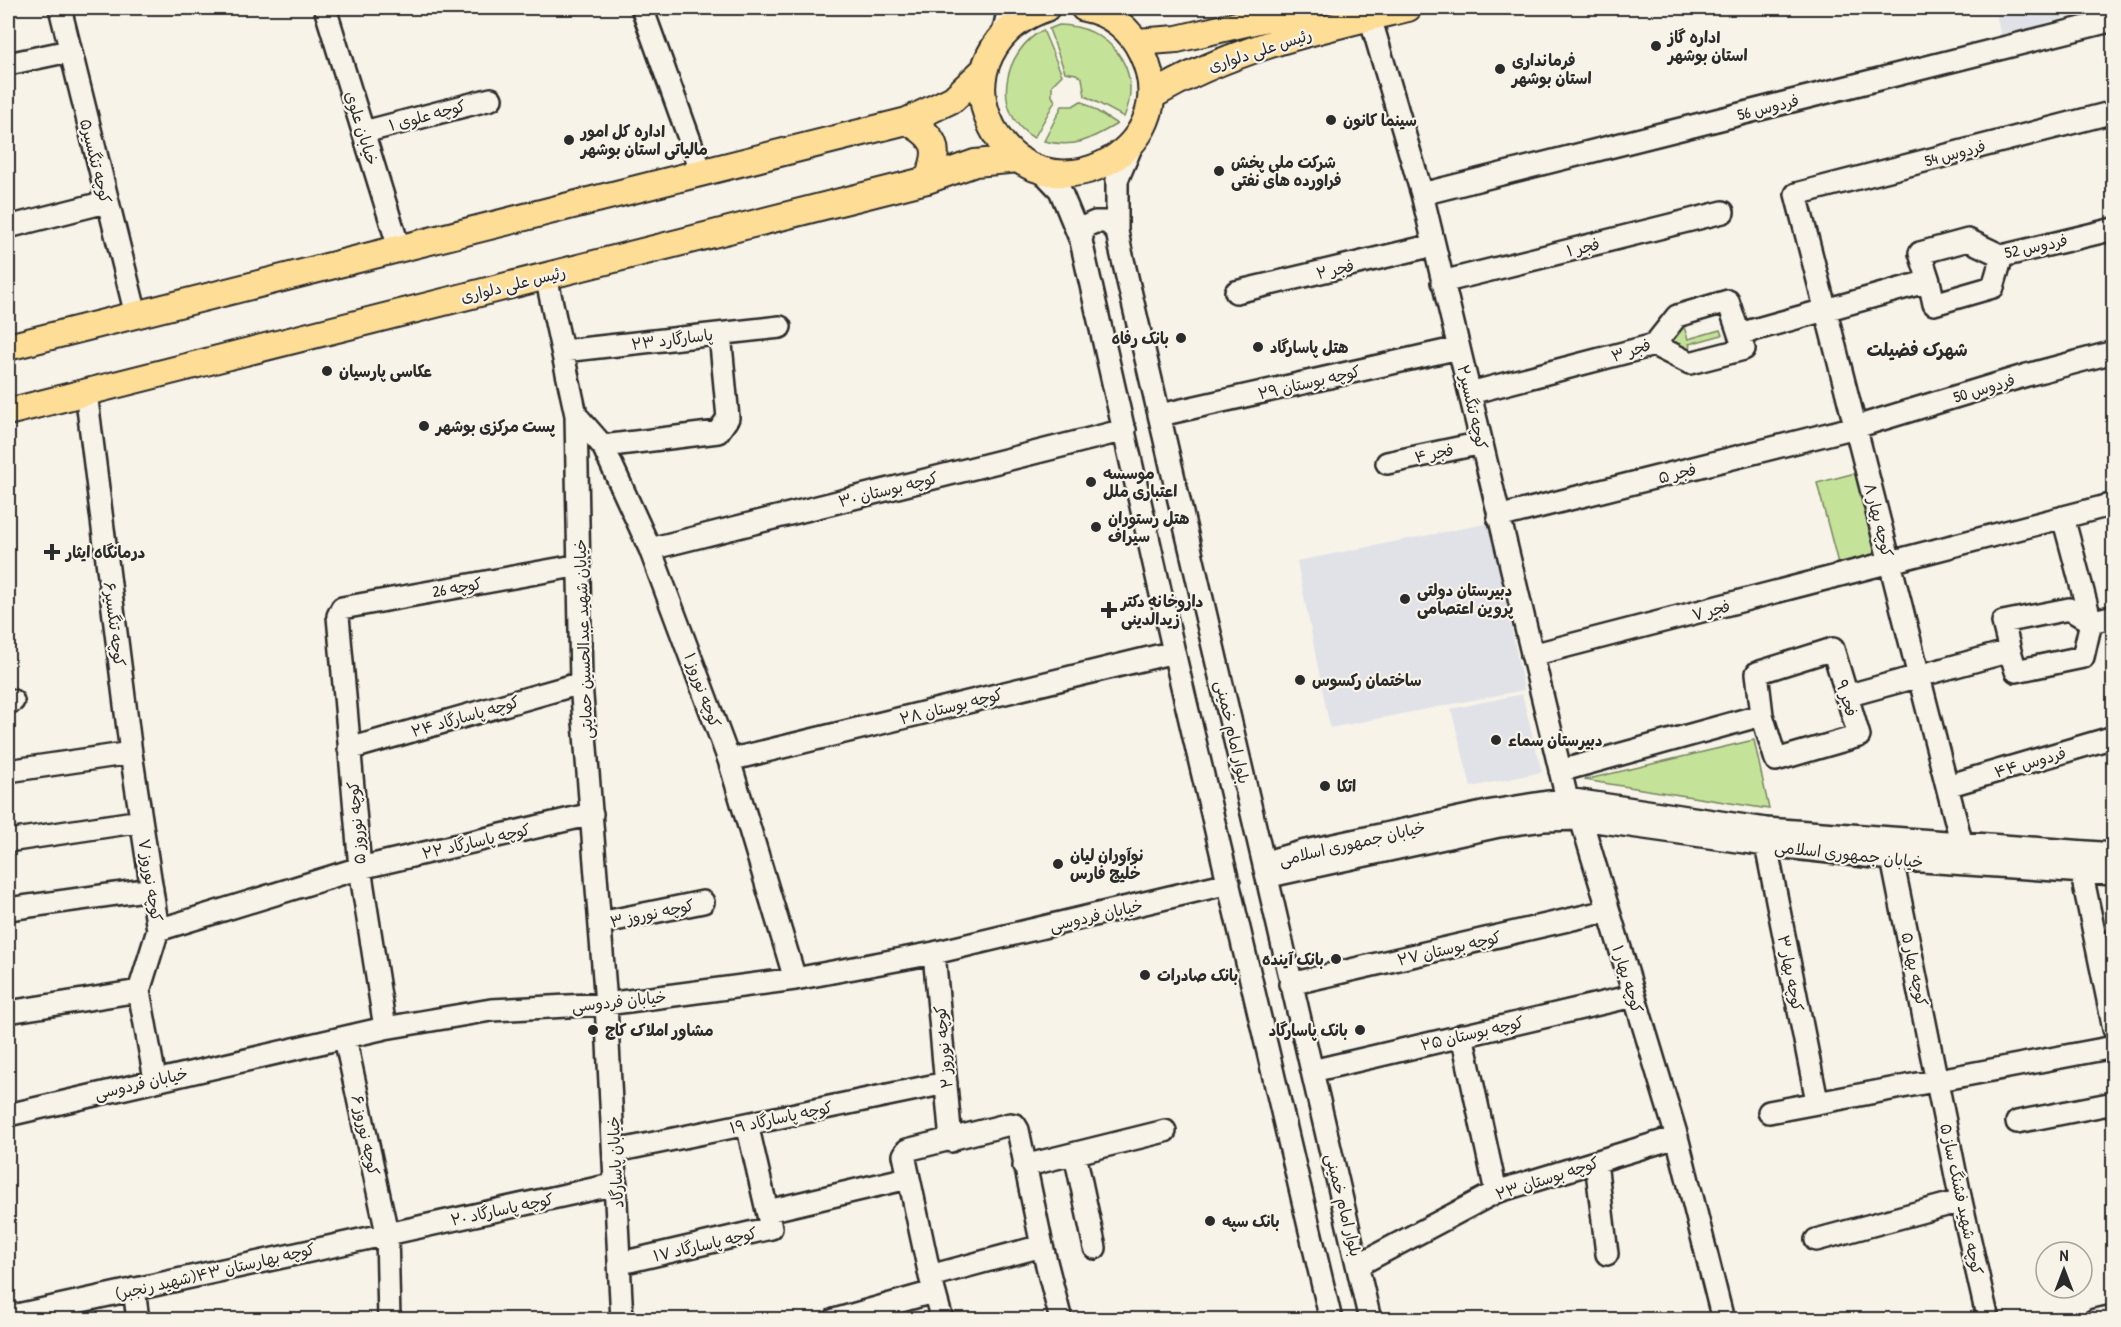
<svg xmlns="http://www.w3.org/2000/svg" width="2121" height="1327" font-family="'Patrick Hand','Playpen Sans Arabic',sans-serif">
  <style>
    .built { fill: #e0e2e8 }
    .green { fill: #c5e299; stroke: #788662; stroke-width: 1.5 }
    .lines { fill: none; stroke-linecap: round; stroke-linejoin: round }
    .minor-casing { stroke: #2b2b2b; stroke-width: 26 }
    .major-casing { stroke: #2b2b2b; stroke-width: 30 }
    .minor { stroke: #f7f3e8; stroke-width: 21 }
    .major { stroke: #fedd96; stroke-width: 26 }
    .poi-dot { fill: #2b2b2b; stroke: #f7f3e8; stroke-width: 2 }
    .labels { text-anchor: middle; stroke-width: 4.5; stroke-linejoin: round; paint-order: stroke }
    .poi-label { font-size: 16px; font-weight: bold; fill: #2b2b2b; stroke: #f7f3e8; text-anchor: start }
    .street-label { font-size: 16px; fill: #2b2b2b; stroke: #f7f3e8 }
    .neighbourhood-label { font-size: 18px; font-weight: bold; fill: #2b2b2b; stroke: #f7f3e8 }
  </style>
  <rect width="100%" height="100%" fill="#f7f3e8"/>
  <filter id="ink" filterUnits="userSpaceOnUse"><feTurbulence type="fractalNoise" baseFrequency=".0167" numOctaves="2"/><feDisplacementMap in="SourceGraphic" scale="12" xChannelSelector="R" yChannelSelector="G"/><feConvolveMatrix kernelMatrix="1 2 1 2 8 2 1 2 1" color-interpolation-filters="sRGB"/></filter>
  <g filter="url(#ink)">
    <path class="built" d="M 1995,8 L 2096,8 L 2001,37 Z
      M 1490,523 L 1524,690 L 1330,728 L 1297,561 Z
      M 1522,694 L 1542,772 L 1471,787 L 1451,709 Z"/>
    <path class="green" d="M 1059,25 C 1108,25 1145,69 1124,117 L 1085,96 L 1082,78 L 1076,74 L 1065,72 L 1049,29 Z
      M 1043,30 L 1062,75 L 1052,85 L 1052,96 L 1055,101 L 1034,138 C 990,113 1003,51 1043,30 Z
      M 1081,101 L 1117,124 C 1091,139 1075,149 1044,141 L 1062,106 L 1073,106 Z
      M 1683,324 L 1688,339 L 1720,330 L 1722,335 L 1689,344 L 1693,356 L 1670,343 L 1672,331 Z
      M 1863,471 L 1886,558 L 1840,571 L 1817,483 Z
      M 1754,740 L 1769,809 L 1584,780 Z"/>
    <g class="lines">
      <defs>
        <path id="minor" d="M 60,8 L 136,315
          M 325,8 L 399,248
          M 642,8 L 702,174
          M 1370,17 L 1422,194 L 1567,799
          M 1003,34 L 1009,8
          M 8,64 L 69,51
          M 364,132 L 491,99
          M 1132,145 L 1117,180 L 1117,231 L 1120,247 L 1370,1320
          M 1041,170 L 1060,190 L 1081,241 L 1174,652 L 1331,1320
          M 1422,194 L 2114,20
          M 8,227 L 106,202
          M 1081,241 L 1084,227 L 1095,222 L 1107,222 L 1117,231
          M 546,276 L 576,415 L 581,683 L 606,1004 L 622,1320
          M 1929,281 L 1934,304 L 1993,287 L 2002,256
          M 1442,282 L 1723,212
          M 1236,292 L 1434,245
          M 1654,345 L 1690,363 L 1744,349 L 1739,334
          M 563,351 L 780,327
          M 86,392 L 131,753 L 158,930 L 139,991 L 155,1079
          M 1470,393 L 1654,345 L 1677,316 L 1728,301 L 1739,334 L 1929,281 L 1920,253 L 1968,240 L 2002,256 L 2114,229
          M 576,415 L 603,446 L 650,549 L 729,760 L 795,979
          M 1160,415 L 1459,348
          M 603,446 L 718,432 L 728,418 L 720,334
          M 1387,463 L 1482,443
          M 1498,517 L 1856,427 L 2027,375 L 2114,352
          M 650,549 L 1125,430
          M 2091,622 L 2114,616
          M 2010,651 L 2003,622 L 2069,609 L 2091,622
          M 1532,655 L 2114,504
          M 1846,696 L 2010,651 L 2016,671 L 2083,657 L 2091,622 L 2063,517
          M 8,702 L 13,701
          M 349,749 L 581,683
          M 729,760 L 1174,652
          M 8,771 L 131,753
          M 1560,771 L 1762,715 L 1776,760 L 1859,736 L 1833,649 L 1757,673 L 1762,715
          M 1947,786 L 2114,737
          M 1581,819 L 1677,1137 L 1723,1320
          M 8,841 L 141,821
          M 1766,845 L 1817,1101
          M 1962,845 L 1796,194 L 2114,112
          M 2114,854 L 1766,829 L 1567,799 L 1492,811 L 1301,852 L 1276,859 L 1265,868 L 1279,874 L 1499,826 L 1543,820 L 1581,819 L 1766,845 L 1892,859 L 2114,874
          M 1892,859 L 1961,1201 L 1988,1320
          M 2079,860 L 2114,1029
          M 8,909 L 152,889
          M 600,923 L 703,902
          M 158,930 L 360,868 L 592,814
          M 934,953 L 951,1141
          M 1290,984 L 1607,911
          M 8,1012 L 139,991
          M 385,1028 L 360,868 L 338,616 L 342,608 L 580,565
          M 1462,1035 L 1496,1192
          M 345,1038 L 387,1233 L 389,1320
          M 1312,1071 L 1633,996
          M 1769,1112 L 2114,1047
          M 8,1115 L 385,1028 L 491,1010 L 606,1004 L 795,979 L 934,953 L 1229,883
          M 2017,1122 L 2114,1103
          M 616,1151 L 946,1083
          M 1075,1154 L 1095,1248
          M 1596,1162 L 1607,1254
          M 1024,1166 L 1165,1131
          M 768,1211 L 908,1178
          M 1816,1240 L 1961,1201
          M 621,1263 L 771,1228 L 747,1124
          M 1358,1265 L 1496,1192 L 1677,1137
          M 930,1276 L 1042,1246
          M 134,1289 L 138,1320
          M 8,1317 L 616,1184
          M 834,1320 L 933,1292
          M 942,1320 L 930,1276 L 904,1155 L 907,1150 L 1010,1124 L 1015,1125 L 1018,1130 L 1042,1246 L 1061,1320
          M 2095,1320 L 2114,1316"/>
        <path id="major" d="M 1046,8 C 995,26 966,75 992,127 C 1040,224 1190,154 1142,53 C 1131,29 1109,12 1084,8
          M 1137,42 L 1177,39 L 1310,8
          M 1152,96 C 1229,49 1321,29 1408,8
          M 907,121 C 936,137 942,149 927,180
          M 8,347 L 907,121 L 953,99 L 984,70
          M 8,412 L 927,180 L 975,163 L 1019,159"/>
      </defs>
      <use href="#minor" class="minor-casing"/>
      <use href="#major" class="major-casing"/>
      <use href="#minor" class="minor"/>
      <use href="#major" class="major"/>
    </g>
  </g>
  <g class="poi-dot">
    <circle cx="1656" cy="46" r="6"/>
    <circle cx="1500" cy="69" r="6"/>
    <circle cx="1331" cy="120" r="6"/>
    <circle cx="569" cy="140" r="6"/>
    <circle cx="1219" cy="171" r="6"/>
    <circle cx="1181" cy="338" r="6"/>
    <circle cx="1258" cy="347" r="6"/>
    <circle cx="327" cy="371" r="6"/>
    <circle cx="424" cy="426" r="6"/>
    <circle cx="1091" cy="482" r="6"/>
    <circle cx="1096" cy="527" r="6"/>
    <path d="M49 543h6v6h6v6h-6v6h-6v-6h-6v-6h6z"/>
    <circle cx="1405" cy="599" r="6"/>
    <path d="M1106 601h6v6h6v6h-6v6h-6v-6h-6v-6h6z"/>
    <circle cx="1300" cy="680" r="6"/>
    <circle cx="1496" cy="740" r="6"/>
    <circle cx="1325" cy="786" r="6"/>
    <circle cx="1058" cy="864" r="6"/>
    <circle cx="1336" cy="959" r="6"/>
    <circle cx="1145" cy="975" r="6"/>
    <circle cx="593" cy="1030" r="6"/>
    <circle cx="1360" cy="1030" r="6"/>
    <circle cx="1210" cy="1221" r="6"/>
  </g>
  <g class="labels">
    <g class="poi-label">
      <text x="1668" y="43">اداره گاز<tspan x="1668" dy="18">استان بوشهر</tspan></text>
      <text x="1512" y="66">فرمانداری<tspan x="1512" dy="18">استان بوشهر</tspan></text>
      <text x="1343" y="126">سینما کانون</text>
      <text x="581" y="137">اداره کل امور<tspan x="581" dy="18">مالیاتی استان بوشهر</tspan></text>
      <text x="1231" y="168">شرکت ملی پخش<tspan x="1231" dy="18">فراورده های نفتی</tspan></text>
      <text x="1169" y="344" text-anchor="end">بانک رفاه</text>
      <text x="1270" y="353">هتل پاسارگاد</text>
      <text x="339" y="377">عکاسی پارسیان</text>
      <text x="436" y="432">پست مرکزی بوشهر</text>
      <text x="1103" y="479">موسسه<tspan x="1103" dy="18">اعتباری ملل</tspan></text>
      <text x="1108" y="524">هتل رستوران<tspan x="1108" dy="18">سیراف</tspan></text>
      <text x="66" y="558">درمانگاه ایثار</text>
      <text x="1417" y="596">دبیرستان دولتی<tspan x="1417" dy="18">پروین اعتصامی</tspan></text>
      <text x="1121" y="607">داروخانه دکتر<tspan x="1121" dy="18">زیدالدینی</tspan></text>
      <text x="1312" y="686">ساختمان رکسوس</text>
      <text x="1508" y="746">دبیرستان سماء</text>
      <text x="1337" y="792">اتکا</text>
      <text x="1070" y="861">نوآوران لیان<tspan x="1070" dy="18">خلیج فارس</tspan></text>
      <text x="1324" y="965" text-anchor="end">بانک آینده</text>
      <text x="1157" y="981">بانک صادرات</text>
      <text x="605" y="1036">مشاور املاک کاج</text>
      <text x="1348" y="1036" text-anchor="end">بانک پاسارگاد</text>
      <text x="1222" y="1227">بانک سپه</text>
    </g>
    <g class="street-label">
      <text transform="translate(1260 50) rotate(-18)" y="6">رئیس علی دلواری</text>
      <text transform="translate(1768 107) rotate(-14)" y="6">فردوس 56</text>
      <text transform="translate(427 115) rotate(-15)" y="6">کوچه علوی ۱</text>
      <text transform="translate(362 128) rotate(73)" y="6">خیابان علوی</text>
      <text transform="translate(1955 153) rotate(-15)" y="6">فردوس 54</text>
      <text transform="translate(96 161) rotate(76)" y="6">کوچه تنگسیر۵</text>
      <text transform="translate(2036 246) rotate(-12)" y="6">فردوس 52</text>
      <text transform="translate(1583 247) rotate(-14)" y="6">فجر ۱</text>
      <text transform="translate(1335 269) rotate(-13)" y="6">فجر ۲</text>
      <text transform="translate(513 284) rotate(-14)" y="6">رئیس علی دلواری</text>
      <text transform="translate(672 339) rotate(-7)" y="6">پاسارگارد ۲۳</text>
      <text transform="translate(1631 350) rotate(-19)" y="6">فجر ۳</text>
      <text transform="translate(1309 382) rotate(-13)" y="6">کوچه بوستان ۲۹</text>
      <text transform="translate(1984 388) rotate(-17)" y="6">فردوس 50</text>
      <text transform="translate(1473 407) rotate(77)" y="6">کوچه تنگسیر۲</text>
      <text transform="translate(1434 453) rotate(-12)" y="6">فجر ۴</text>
      <text transform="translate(1677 473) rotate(-14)" y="6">فجر ۵</text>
      <text transform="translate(888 489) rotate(-14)" y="6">کوچه بوستان ۳۰</text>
      <text transform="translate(1879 520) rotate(76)" y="6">کوچه بهار ۸</text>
      <text transform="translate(457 587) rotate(-10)" y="6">کوچه 26</text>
      <text transform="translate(1711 610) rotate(-15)" y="6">فجر ۷</text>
      <text transform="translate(115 624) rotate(83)" y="6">کوچه تنگسیر۶</text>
      <text transform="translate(583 639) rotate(-92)" y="6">خیابان شهید عبدالحسین حمایتی</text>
      <text transform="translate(703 690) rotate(70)" y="6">کوچه نوروز ۱</text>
      <text transform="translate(1847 698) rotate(73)" y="6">فجر ۹</text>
      <text transform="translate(951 706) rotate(-14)" y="6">کوچه بوستان ۲۸</text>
      <text transform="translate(465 716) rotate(-16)" y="6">کوچه پاسارگاد ۲۴</text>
      <text transform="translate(1233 732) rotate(77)" y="6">بلوار امام خمینی</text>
      <text transform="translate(2030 762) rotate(-16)" y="6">فردوس ۴۴</text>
      <text transform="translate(356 823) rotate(-95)" y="6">کوچه نوروز ۵</text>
      <text transform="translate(476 841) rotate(-13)" y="6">کوچه پاسارگاد ۲۲</text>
      <text transform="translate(1352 843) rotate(-13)" y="6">خیابان جمهوری اسلامی</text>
      <text transform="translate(1849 854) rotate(6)" y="6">خیابان جمهوری اسلامی</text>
      <text transform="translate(151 880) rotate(81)" y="6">کوچه نوروز ۷</text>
      <text transform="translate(652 913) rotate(-12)" y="6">کوچه نوروز ۳</text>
      <text transform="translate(1096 915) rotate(-13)" y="6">خیابان فردوسی</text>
      <text transform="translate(1449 948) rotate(-13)" y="6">کوچه بوستان ۲۷</text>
      <text transform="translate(1915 969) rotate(78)" y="6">کوچه بهار ۵</text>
      <text transform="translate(1791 973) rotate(79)" y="6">کوچه بهار ۳</text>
      <text transform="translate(1628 979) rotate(73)" y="6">کوچه بهار ۱</text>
      <text transform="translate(619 1001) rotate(-6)" y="6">خیابان فردوسی</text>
      <text transform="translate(1472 1033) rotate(-13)" y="6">کوچه بوستان ۲۵</text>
      <text transform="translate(943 1047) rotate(-95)" y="6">کوچه نوروز ۲</text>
      <text transform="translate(141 1083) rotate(-13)" y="6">خیابان فردوسی</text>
      <text transform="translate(781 1117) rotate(-12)" y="6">کوچه پاسارگاد ۱۹</text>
      <text transform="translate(366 1135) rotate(78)" y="6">کوچه نوروز ۶</text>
      <text transform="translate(615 1162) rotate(-93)" y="6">خیابان پاسارگاد</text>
      <text transform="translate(1547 1178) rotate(-18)" y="6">کوچه بوستان ۲۳</text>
      <text transform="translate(1962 1199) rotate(78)" y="6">کوچه شهید فشنگ ساز ۵</text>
      <text transform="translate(1344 1205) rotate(76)" y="6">بلوار امام خمینی</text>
      <text transform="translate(502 1209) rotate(-12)" y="6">کوچه پاسارگاد ۲۰</text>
      <text transform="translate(705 1244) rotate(-13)" y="6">کوچه پاسارگاد ۱۷</text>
      <text transform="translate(215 1271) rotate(-13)" y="6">کوچه بهارستان ۴۳(شهید رنجبر)</text>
    </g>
    <g class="neighbourhood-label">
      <text x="1917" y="356">شهرک فضیلت</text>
    </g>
  </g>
  <rect width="2121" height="1327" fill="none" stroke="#f7f3e8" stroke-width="30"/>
  <rect x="15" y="15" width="2091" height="1297" fill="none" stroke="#2b2b2b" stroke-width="2" filter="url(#ink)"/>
  <g transform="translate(2064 1270)"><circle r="28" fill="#f7f3e8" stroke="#a5a39c" stroke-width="1.5"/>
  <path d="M0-4.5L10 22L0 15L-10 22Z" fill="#2b2b2b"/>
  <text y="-9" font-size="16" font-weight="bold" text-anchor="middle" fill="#2b2b2b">N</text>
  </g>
</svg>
